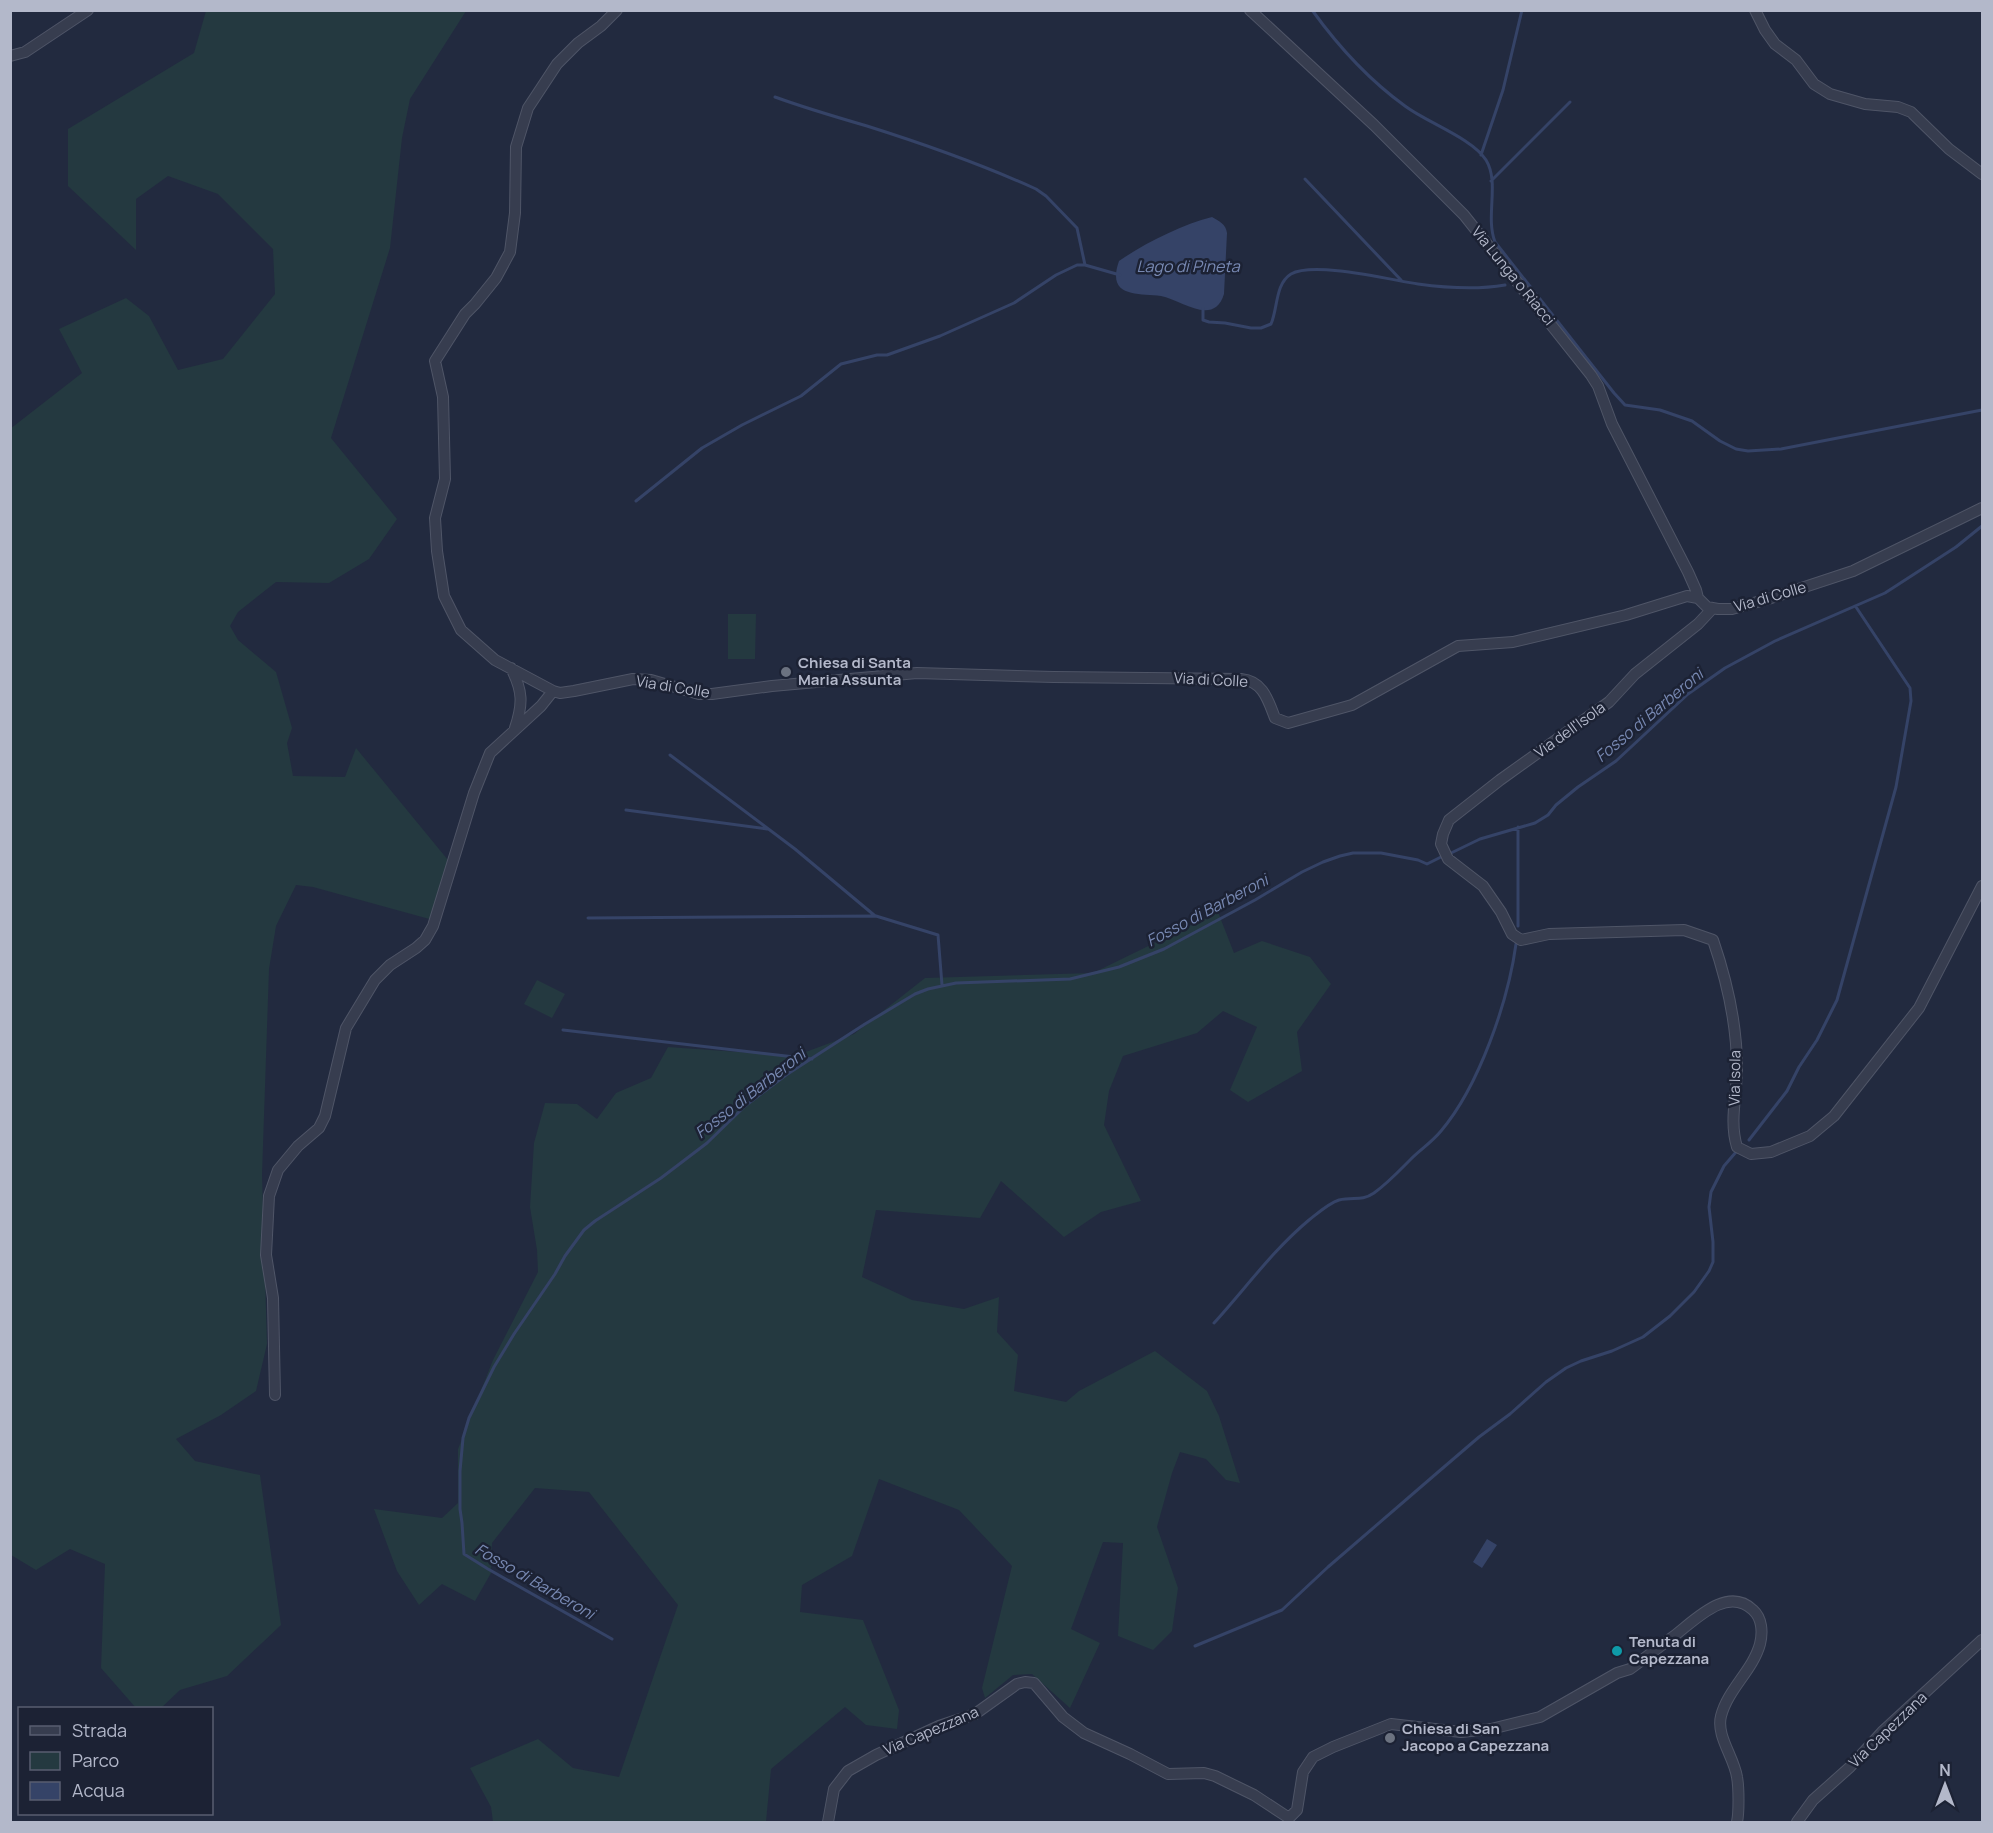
<svg xmlns="http://www.w3.org/2000/svg" width="1993" height="1833" font-family="Manrope,sans-serif">
  <style>
    .green { fill: #243940 }
    .water { fill: #354367 }
    .lines { fill: none; stroke-linecap: round; stroke-linejoin: round }
    .stream { stroke: #354367; stroke-width: 3 }
    .street-casing { stroke: #4f5567; stroke-width: 12 }
    .street { stroke: #373d4f; stroke-width: 10 }
    .worship-dot { fill: #6b7280; stroke: #1c2234; stroke-width: 2 }
    .culture-dot { fill: #0f9aa8; stroke: #1c2234; stroke-width: 2 }
    .labels { text-anchor: middle; stroke-width: 5; stroke-linejoin: round; paint-order: stroke }
    .street-label { font-size: 15px; fill: #b3b8ca; stroke: #1c2234 }
    .poi-label { font-size: 15px; font-weight: bold; fill: #b3b8ca; stroke: #1c2234; text-anchor: start }
    .water-label { font-size: 16px; font-style: italic; fill: #7889b3; stroke: #1c2234 }
  </style>
  <rect width="100%" height="100%" fill="#222a3f"/>
  <path class="green" d="M 206,11 L 466,11 L 410,99 L 402,138 L 390,248 L 331,438 L 397,519 L 369,559 L 329,583 L 276,582 L 238,612 L 230,626 L 238,640 L 276,672 L 292,728 L 287,743 L 293,776 L 345,777 L 356,748 L 448,860 L 433,920 L 313,887 L 296,885 L 276,926 L 269,969 L 262,1175 L 267,1344 L 256,1391 L 221,1415 L 176,1439 L 195,1461 L 260,1475 L 281,1625 L 227,1676 L 180,1690 L 161,1708 L 136,1708 L 101,1668 L 105,1564 L 70,1549 L 36,1570 L 11,1555 L 10,429 L 82,373 L 59,329 L 126,298 L 149,316 L 178,370 L 223,359 L 275,294 L 273,249 L 218,194 L 168,176 L 136,199 L 136,250 L 68,186 L 68,129 L 194,53 Z
    M 728,614 L 756,614 L 755,659 L 728,659 Z
    M 1218,912 L 1234,953 L 1262,941 L 1310,957 L 1331,984 L 1297,1032 L 1302,1071 L 1248,1102 L 1230,1090 L 1257,1027 L 1223,1011 L 1197,1033 L 1123,1056 L 1109,1091 L 1104,1125 L 1141,1201 L 1101,1212 L 1064,1237 L 1001,1181 L 980,1218 L 876,1210 L 862,1277 L 912,1300 L 964,1309 L 999,1297 L 997,1332 L 1018,1355 L 1014,1391 L 1066,1402 L 1079,1391 L 1155,1351 L 1207,1391 L 1219,1416 L 1240,1483 L 1226,1480 L 1206,1459 L 1180,1452 L 1172,1473 L 1157,1527 L 1178,1588 L 1172,1631 L 1153,1650 L 1118,1636 L 1123,1543 L 1103,1542 L 1071,1629 L 1100,1643 L 1070,1708 L 1032,1674 L 1013,1675 L 985,1698 L 982,1688 L 1012,1566 L 959,1510 L 879,1479 L 852,1556 L 802,1585 L 800,1612 L 863,1620 L 899,1710 L 897,1729 L 866,1725 L 845,1707 L 771,1769 L 766,1822 L 493,1822 L 491,1807 L 470,1768 L 538,1739 L 573,1768 L 619,1777 L 678,1605 L 589,1492 L 535,1488 L 492,1543 L 491,1573 L 475,1601 L 442,1584 L 419,1605 L 397,1571 L 374,1509 L 442,1518 L 458,1503 L 458,1449 L 493,1360 L 538,1272 L 537,1250 L 530,1207 L 534,1143 L 545,1103 L 577,1104 L 597,1119 L 616,1093 L 651,1078 L 668,1047 L 795,1056 L 854,1034 L 925,978 L 1093,973 Z
    M 537,980 L 565,994 L 552,1018 L 524,1004 Z"/>
  <path class="water" d="M 1212,217 C 1219,221 1226,224 1227,233 L 1224,294 C 1214,327 1181,300 1161,296 C 1138,293 1106,298 1119,261 C 1145,243 1181,225 1212,217 Z
    M 1487,1539 L 1497,1545 L 1482,1568 L 1473,1562 Z"/>
  <g class="lines">
    <path class="stream" d="M 1312,10 C 1338,46 1369,80 1405,106 C 1426,122 1472,138 1486,160 C 1500,183 1485,216 1495,242 L 1614,393 L 1625,405 L 1660,410 L 1692,421 L 1720,441 L 1736,449 L 1748,451 L 1781,449 L 1982,410
      M 775,97 C 805,108 836,117 867,126 C 924,144 981,164 1036,189 L 1046,196 L 1077,228 L 1085,265
      M 1481,155 L 1503,90 L 1522,10
      M 1305,179 L 1401,280
      M 1491,181 L 1570,102
      M 1203,308 L 1203,320 L 1209,322 L 1225,323 L 1251,328 L 1261,328 L 1271,324 C 1278,308 1275,284 1291,274 C 1314,261 1391,280 1418,284 C 1447,288 1476,290 1505,285
      M 636,501 L 702,448 L 742,425 L 801,396 L 841,364 L 877,355 L 887,355 L 940,336 L 1014,303 L 1056,275 L 1077,265 L 1085,265 L 1120,275
      M 670,755 L 795,849 L 874,915
      M 626,810 L 767,829
      M 1449,854 L 1480,839 L 1535,823 L 1548,815 L 1556,805 L 1578,787 L 1616,761 L 1688,694 L 1725,668 L 1775,641 L 1885,593 L 1956,547 L 1982,526
      M 588,918 L 876,916 L 938,935 L 942,985
      M 1518,926 L 1518,827
      M 563,1030 L 812,1059
      M 1749,1140 L 1787,1091 L 1799,1067 L 1817,1040 L 1837,1000 L 1896,787 L 1911,701 L 1910,688 L 1856,607
      M 1214,1323 C 1245,1289 1273,1250 1309,1220 C 1318,1213 1329,1203 1339,1200 C 1353,1196 1361,1202 1374,1193 C 1388,1183 1399,1171 1411,1159 C 1420,1150 1432,1142 1441,1131 C 1479,1086 1508,1002 1516,944
      M 612,1639 L 488,1569 L 464,1554 L 462,1523 L 460,1509 L 460,1471 L 463,1438 L 469,1418 L 494,1367 L 514,1334 L 555,1274 L 565,1256 L 584,1230 L 595,1221 L 661,1178 L 707,1143 L 745,1106 L 786,1075 L 865,1024 L 915,994 L 928,989 L 956,983 L 1070,979 L 1119,967 L 1164,949 L 1255,900 L 1302,872 L 1323,862 L 1340,856 L 1353,853 L 1381,853 L 1418,860 L 1427,864 L 1443,856
      M 1195,1646 L 1282,1610 L 1328,1567 L 1437,1473 L 1479,1437 L 1510,1414 L 1546,1382 L 1566,1368 L 1581,1361 L 1612,1351 L 1643,1337 L 1670,1316 L 1694,1292 L 1709,1271 L 1713,1262 L 1713,1242 L 1709,1207 L 1711,1192 L 1724,1166 L 1736,1152"/>
    <defs>
      <path id="street" d="M 1250,10 L 1374,125 L 1464,215 L 1591,375 L 1598,386 L 1612,424 L 1688,572 L 1696,590 L 1698,598
        M 1755,10 L 1765,30 L 1775,44 L 1796,60 L 1814,84 L 1830,94 L 1865,104 L 1898,107 L 1911,112 L 1949,149 L 1982,174
        M 10,56 L 25,52 L 88,10
        M 1712,609 L 1698,624 L 1635,674 L 1609,702 L 1500,780 L 1449,820 L 1443,834 L 1441,844 L 1448,859 L 1483,886 L 1501,912 L 1512,934 L 1521,940 L 1549,934 L 1684,930 L 1713,940 C 1727,981 1737,1025 1737,1068 C 1737,1095 1729,1121 1737,1147 L 1751,1154 L 1771,1152 L 1810,1136 L 1834,1116 L 1919,1008 L 1982,886
        M 511,668 C 523,691 523,704 515,728
        M 553,691 L 560,693 L 574,691 L 633,679 L 651,680 L 699,694 L 712,694 L 772,686 L 917,673 L 1054,677 L 1241,679 C 1263,681 1268,700 1275,718 L 1288,723 L 1352,705 L 1458,646 L 1513,642 L 1626,615 L 1687,596 L 1698,598 L 1707,607 L 1718,609 L 1732,609 L 1768,599 L 1853,571 L 1982,508
        M 275,1395 L 273,1298 L 266,1255 L 269,1196 L 278,1170 L 298,1146 L 319,1128 L 325,1116 L 346,1028 L 375,980 L 390,965 L 416,948 L 425,940 L 433,926 L 474,793 L 490,753 L 541,706 L 553,691 L 495,660 L 461,630 L 444,596 L 437,551 L 435,518 L 445,479 L 443,397 L 435,361 L 465,314 L 475,304 L 496,278 L 510,252 L 515,213 L 516,147 L 528,108 L 557,64 L 578,43 L 601,26 L 617,10
        M 828,1822 L 834,1789 L 848,1771 L 876,1755 L 939,1726 L 975,1714 L 1017,1684 L 1025,1682 L 1034,1683 L 1063,1717 L 1084,1733 L 1130,1754 L 1168,1774 L 1204,1773 L 1215,1776 L 1254,1795 L 1289,1818 L 1297,1810 L 1303,1772 L 1313,1757 L 1333,1747 L 1391,1724 L 1461,1732 L 1491,1729 L 1540,1717 L 1617,1673 L 1630,1669 C 1645,1658 1659,1647 1674,1636 C 1694,1621 1727,1585 1753,1610 C 1762,1618 1763,1632 1760,1644 C 1753,1670 1728,1689 1721,1716 C 1716,1736 1734,1757 1737,1777 C 1739,1788 1739,1813 1737,1822
        M 1797,1822 L 1813,1800 L 1850,1767 L 1882,1732 L 1982,1640"/>
    </defs>
    <use href="#street" class="street-casing"/>
    <use href="#street" class="street"/>
  </g>
  <g class="worship-dot">
    <circle cx="786" cy="672" r="6"/>
    <circle cx="1390" cy="1738" r="6"/>
  </g>
  <circle class="culture-dot" cx="1617" cy="1651" r="6"/>
  <g class="labels">
    <g class="street-label">
      <text transform="translate(1513 276) rotate(51)" y="5">Via Lunga o Riacci</text>
      <text transform="translate(1770 597) rotate(-16)" y="5">Via di Colle</text>
      <text transform="translate(1211 680) rotate(3)" y="5">Via di Colle</text>
      <text transform="translate(673 687) rotate(9)" y="5">Via di Colle</text>
      <text transform="translate(1570 730) rotate(-36)" y="5">Via dell'Isola</text>
      <text transform="translate(1735 1078) rotate(-89)" y="5">Via Isola</text>
      <text transform="translate(1888 1730) rotate(-44)" y="5">Via Capezzana</text>
      <text transform="translate(931 1731) rotate(-23)" y="5">Via Capezzana</text>
    </g>
    <g class="poi-label">
      <text x="798" y="668">Chiesa di Santa<tspan x="798" dy="17">Maria Assunta</tspan></text>
      <text x="1629" y="1647">Tenuta di<tspan x="1629" dy="17">Capezzana</tspan></text>
      <text x="1402" y="1734">Chiesa di San<tspan x="1402" dy="17">Jacopo a Capezzana</tspan></text>
    </g>
    <g class="water-label">
      <text x="1188" y="272">Lago di Pineta</text>
      <text transform="translate(1649 715) rotate(-40)" y="6">Fosso di Barberoni</text>
      <text transform="translate(1207 910) rotate(-28)" y="6">Fosso di Barberoni</text>
      <text transform="translate(750 1093) rotate(-38)" y="6">Fosso di Barberoni</text>
      <text transform="translate(535 1581) rotate(30)" y="6">Fosso di Barberoni</text>
    </g>
  </g>
  <rect width="1993" height="1833" fill="none" stroke="#b3b8ca" stroke-width="24"/>
  <rect x="18" y="1707" width="195" height="108" fill="#1c2234" stroke="#585e70" stroke-width="1.5"/>
  <rect x="30" y="1726" width="30" height="9" fill="#373d4f" stroke="#585e70" stroke-width="1.5"/>
  <text x="72" y="1737" font-size="18" fill="#b3b8ca">Strada</text>
  <rect x="30" y="1752" width="30" height="18" fill="#243940" stroke="#585e70" stroke-width="1.5"/>
  <text x="72" y="1767" font-size="18" fill="#b3b8ca">Parco</text>
  <rect x="30" y="1782" width="30" height="18" fill="#354367" stroke="#585e70" stroke-width="1.5"/>
  <text x="72" y="1797" font-size="18" fill="#b3b8ca">Acqua</text>
  <g transform="translate(1945 1785)" stroke="#1c2234" stroke-width="4.5" paint-order="stroke">
  <path d="M0-4.5L10 22L0 15L-10 22Z" fill="#b3b8ca"/>
  <text y="-9" font-size="16" font-weight="bold" text-anchor="middle" fill="#b3b8ca">N</text>
  </g>
</svg>
